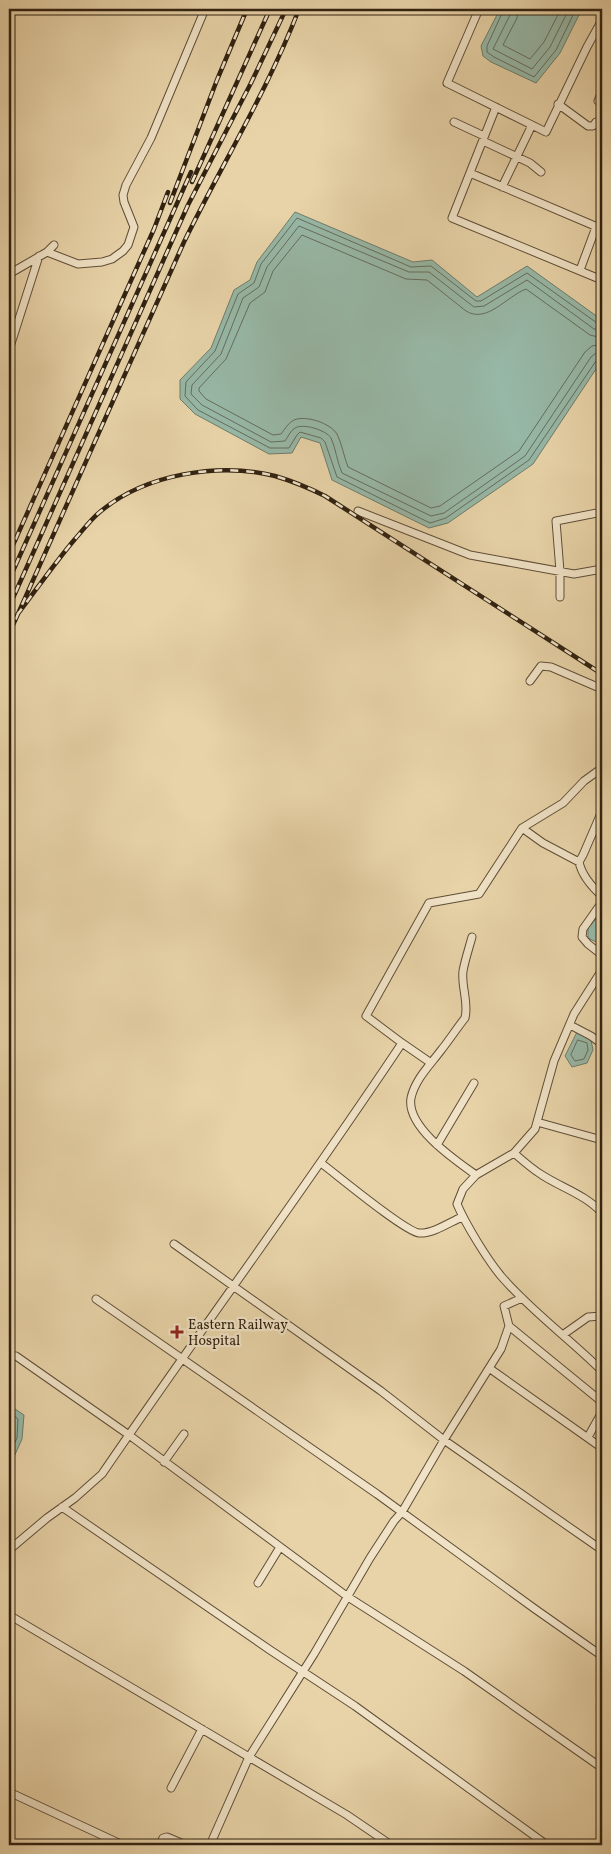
<svg xmlns="http://www.w3.org/2000/svg" width="611" height="1854" font-family="Vollkorn,serif">
  <style>
    .water { fill: #97b8a7; stroke: #6e7c6b }
    .lines { fill: none; stroke-linecap: round; stroke-linejoin: round }
    .shore { stroke: #646d5c; stroke-width: 1 }
    .minor-casing { stroke: #5f4e37; stroke-width: 9 }
    .minor { stroke: #f0e2c6; stroke-width: 7 }
    .rail-casing { stroke: #312211; stroke-width: 4.5 }
    .rail { stroke: #f0e2c6; stroke-width: 2.5; stroke-dasharray: 8; stroke-linecap: butt }
    .poi-dot { fill: #8f2418; stroke: #f0e2c6; stroke-width: 2 }
    .labels { text-anchor: middle; stroke-width: 4.5; stroke-linejoin: round; paint-order: stroke }
    .poi-label { font-size: 14px; fill: #312211; stroke: #f0e2c6; text-anchor: start }
  </style>
  <rect width="100%" height="100%" fill="#e8d3a8"/>
  <filter id="stains"><feTurbulence type="fractalNoise" baseFrequency=".004" numOctaves="4"/><feColorMatrix values="0 0 0 0 .2 0 0 0 0 .09 0 0 0 0 .02 0 0 0 .5 -.17"/></filter>
  <radialGradient id="worn" r=".72"><stop offset=".6" stop-color="#630" stop-opacity="0"/><stop offset="1" stop-color="#630" stop-opacity=".3"/></radialGradient>
  <path class="water" d="M 500,9 L 582,9 L 560,53 L 536,83 L 491,62 L 483,56 L 481,46 Z
    M 295,212 L 413,262 L 432,260 L 477,297 L 527,266 L 602,320 L 602,360 L 533,464 L 448,523 L 429,528 L 332,480 L 320,443 L 301,437 L 292,453 L 269,454 L 195,414 L 180,399 L 180,380 L 211,348 L 234,290 L 250,280 L 257,262 Z
    M 602,912 L 602,945 L 588,938 L 588,928 Z
    M 577,1032 L 591,1040 L 593,1050 L 587,1063 L 572,1067 L 565,1056 Z
    M 9,1405 L 24,1415 L 22,1439 L 9,1468 Z"/>
  <g class="lines">
    <path class="shore" d="M 504,9 L 487,46 L 487,52 L 494,57 L 534,77 L 556,50 L 576,9
      M 511,9 L 510,15 L 493,49 L 532,69 L 550,47 L 569,9
      M 518,9 L 517,18 L 503,45 L 530,59 L 544,42 L 561,9
      M 602,324 L 597,323 L 527,273 L 481,301 L 476,301 L 431,266 L 411,267 L 297,218 L 261,264 L 254,283 L 238,294 L 215,351 L 186,382 L 185,396 L 198,410 L 270,448 L 289,448 L 297,435 L 300,432 L 321,438 L 325,442 L 337,477 L 430,523 L 446,518 L 529,460 L 596,361 L 602,358
      M 602,330 L 594,329 L 527,280 L 484,306 L 474,307 L 429,272 L 409,272 L 299,226 L 267,267 L 259,287 L 243,298 L 221,354 L 192,385 L 191,394 L 202,405 L 271,442 L 285,441 C 288,437 290,431 295,428 C 303,423 326,430 331,438 C 336,449 337,462 342,473 L 431,516 L 444,513 L 525,456 L 591,357 L 596,353 L 602,352
      M 602,338 L 590,335 L 526,289 C 507,296 487,324 466,311 L 427,280 L 406,279 L 302,235 L 273,271 L 265,292 L 250,303 L 226,359 L 199,388 L 199,391 L 206,399 L 273,435 L 281,434 C 285,429 288,423 294,420 C 306,415 330,423 337,434 C 342,444 344,457 348,467 L 431,508 L 440,506 L 519,451 L 585,352 L 592,346 L 602,344
      M 578,1040 L 587,1043 L 588,1050 L 584,1059 L 575,1061 L 571,1055 Z
      M 9,1411 L 18,1419 L 17,1438 L 9,1456"/>
    <defs>
      <path id="minor" d="M 479,9 L 447,83 L 546,132 L 587,47 L 602,20
        M 602,91 L 598,101 L 602,104
        M 558,104 L 588,126 L 593,126 L 596,122 L 602,124
        M 496,107 L 452,218 L 602,280
        M 454,122 L 484,136 L 483,141 L 530,163 L 541,172
        M 470,173 L 602,229
        M 502,187 L 532,125
        M 47,252 L 78,264 L 102,262 L 112,259 L 123,251 L 128,245 L 134,227 L 124,202 L 123,195 L 126,185 L 151,138 L 205,9
        M 580,270 L 596,227
        M 9,274 L 47,252 L 54,245
        M 9,350 L 39,256
        M 358,511 L 470,555 L 574,574 L 602,569
        M 560,597 L 560,571 L 556,521 L 602,512
        M 530,681 L 541,666 L 551,667 L 602,689
        M 602,811 L 583,855 L 579,862 C 582,876 592,887 602,896
        M 522,828 L 543,843 L 579,862
        M 602,902 L 583,929 L 582,937 L 588,944 L 602,955
        M 472,937 C 469,948 465,960 463,971 C 461,987 469,1002 465,1018 C 457,1028 450,1039 442,1049 C 431,1064 415,1079 411,1098 C 406,1127 455,1160 476,1175
        M 602,970 L 574,1014 L 554,1061 L 535,1129 L 514,1153 L 476,1175 L 463,1189 L 457,1204 C 466,1225 487,1259 501,1276 C 531,1311 570,1339 602,1371
        M 570,1025 L 591,1036 L 602,1044
        M 402,1043 L 431,1063
        M 537,1122 L 602,1140
        M 437,1145 L 474,1083
        M 514,1153 C 523,1161 532,1169 542,1175 C 562,1188 586,1195 602,1213
        M 321,1163 C 337,1175 404,1231 419,1233 C 433,1234 450,1222 462,1217
        M 174,1244 L 381,1391 L 444,1440 L 602,1550
        M 96,1299 L 377,1494 L 535,1609 L 602,1656
        M 509,1326 L 602,1402
        M 564,1334 L 588,1317 L 602,1316
        M 16,1356 L 129,1435 L 348,1597 L 464,1671 L 602,1768
        M 489,1368 L 602,1448
        M 588,1437 L 602,1412
        M 164,1462 L 184,1434
        M 62,1507 L 270,1650 L 355,1706 L 547,1845
        M 9,1550 L 47,1518 L 75,1498 L 102,1474 C 201,1329 305,1189 402,1043 L 366,1016 L 429,903 L 479,894 L 522,828 L 563,803 L 584,781 L 602,768
        M 258,1583 L 280,1547
        M 9,1615 L 347,1815 L 391,1845
        M 171,1788 L 202,1729
        M 9,1792 L 123,1845
        M 160,1845 L 163,1838 L 167,1837 L 186,1845
        M 210,1845 L 249,1757 L 314,1654 L 370,1558 L 394,1521 L 402,1512 L 444,1440 L 501,1349 L 509,1326 L 504,1306 L 522,1298"/>
    </defs>
    <use href="#minor" class="minor-casing"/>
    <use href="#minor" class="minor"/>
    <defs>
      <path id="rail" d="M 192,182 L 270,9
        M 170,203 L 217,80 L 247,9
        M 9,554 L 154,229 L 168,192
        M 9,580 L 191,172
        M 9,607 L 188,205 L 251,83 L 286,9
        M 17,615 C 36,590 54,564 75,539 C 83,530 91,519 101,511 C 146,474 218,462 275,476 C 292,481 309,488 325,496 L 602,674
        M 9,634 L 184,242 C 222,164 268,90 299,9"/>
    </defs>
    <use href="#rail" class="rail-casing"/>
    <use href="#rail" class="rail"/>
  </g>
  <path class="poi-dot" d="M174.5 1324.5h5v5h5v5h-5v5h-5v-5h-5v-5h5z"/>
  <g class="labels">
    <g class="poi-label">
      <text x="188" y="1329">Eastern Railway<tspan x="188" dy="16">Hospital</tspan></text>
    </g>
  </g>
  <rect width="611" height="1854" fill="none" stroke="#e8d3a8" stroke-width="30"/>
  <rect x="10" y="10" width="591" height="1834" fill="none" stroke="#312211" stroke-width="2.5"/>
  <rect x="15" y="15" width="581" height="1824" fill="none" stroke="#312211"/>
  <rect width="100%" height="100%" filter="url(#stains)"/>
  <rect width="100%" height="100%" fill="url(#worn)"/>
</svg>
